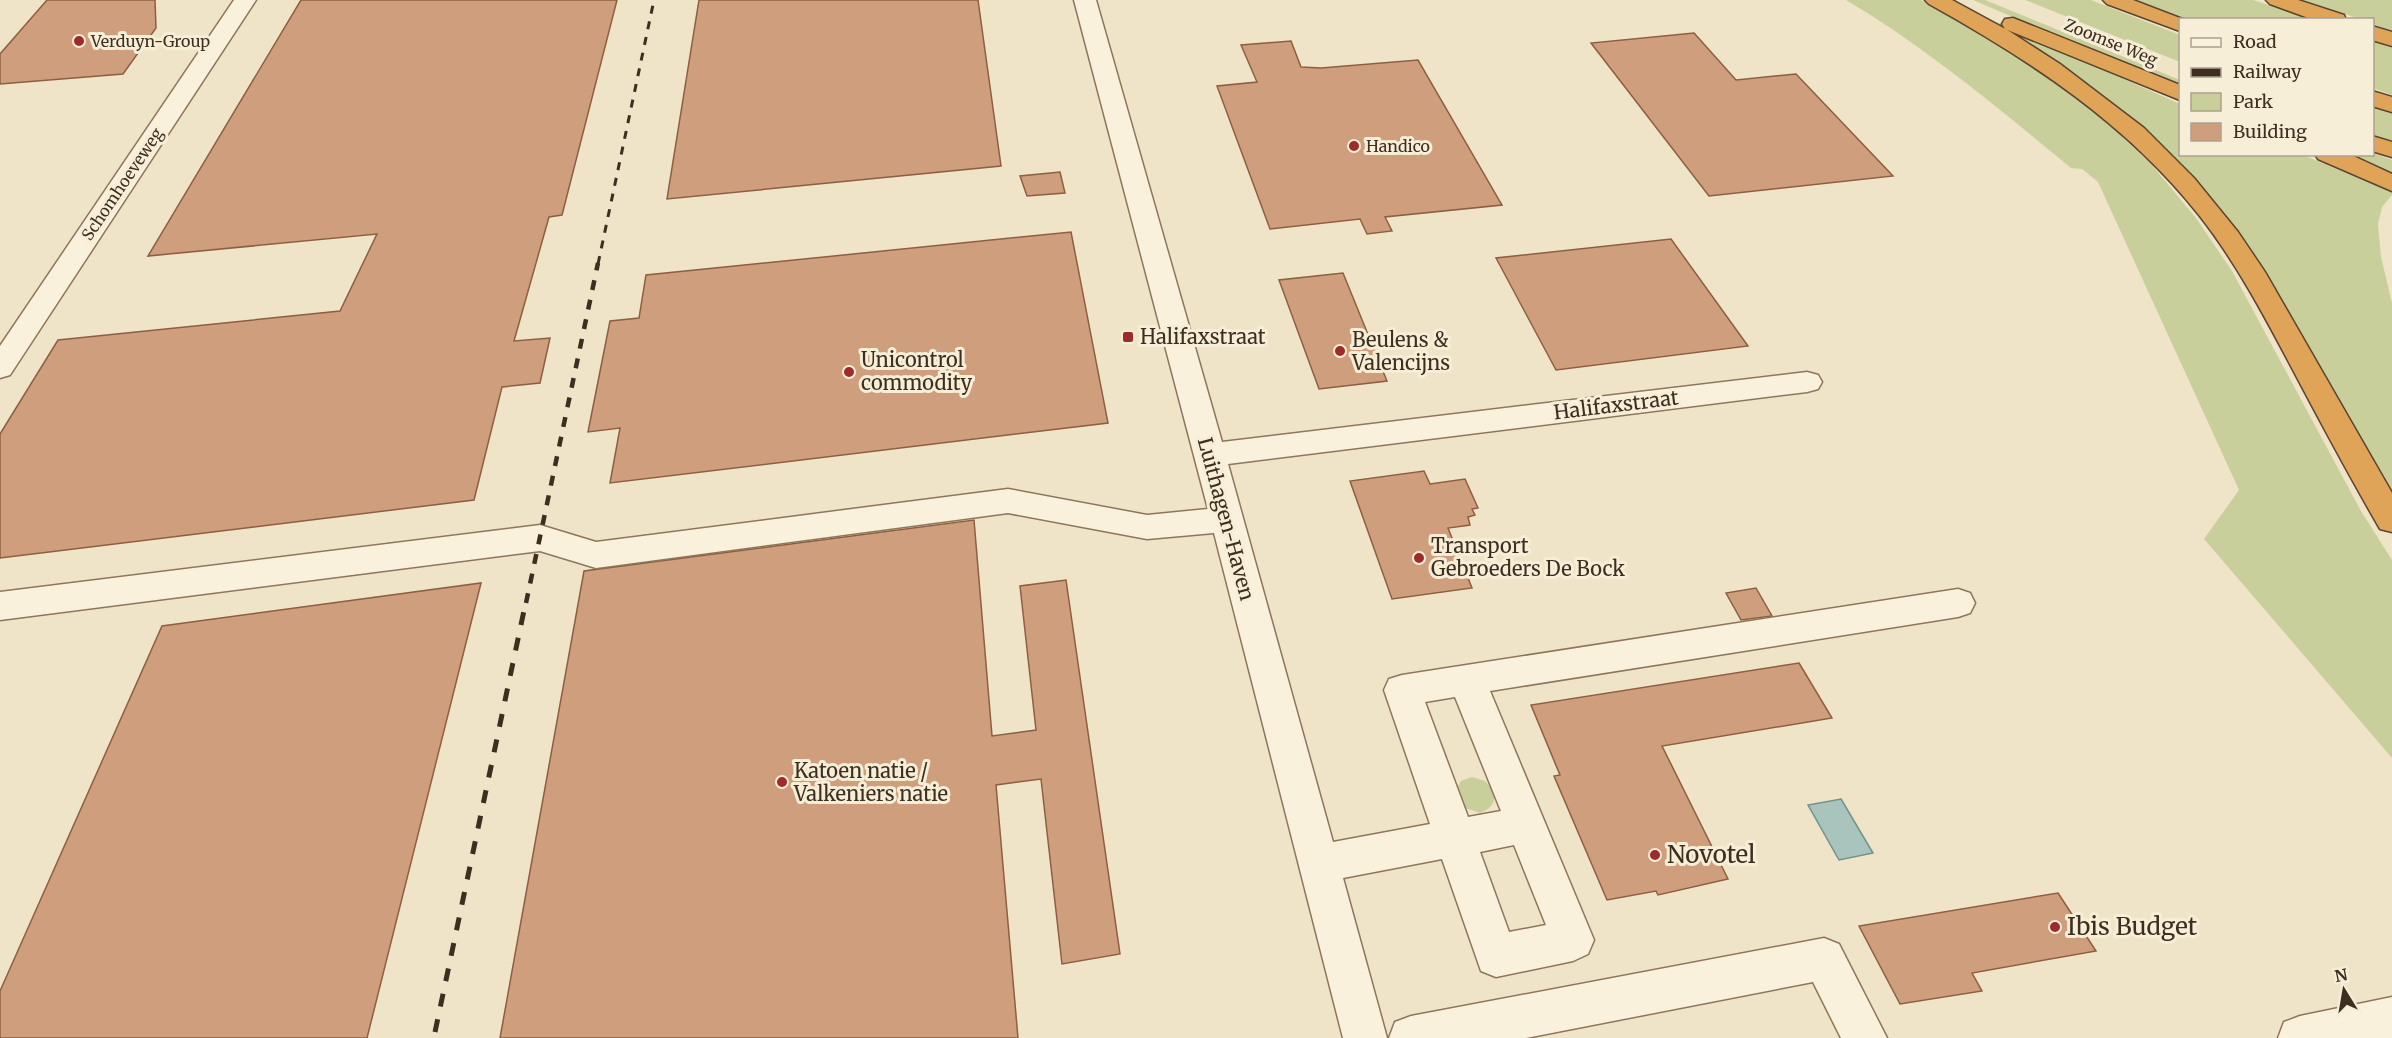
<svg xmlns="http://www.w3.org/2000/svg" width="2392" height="1038" font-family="Merriweather,serif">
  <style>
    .green { fill: #c9cf9b }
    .water { fill: #a9c4bc; stroke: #6f938a; stroke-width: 1.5 }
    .building { fill: #cf9f7d; stroke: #8d5f41; stroke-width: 1.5 }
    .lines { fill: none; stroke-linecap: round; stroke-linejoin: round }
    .minor-casing { stroke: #8d765c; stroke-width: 3 }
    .highway-casing { stroke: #5b4430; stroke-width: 3 }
    .minor { fill: #faf1dc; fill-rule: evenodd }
    .highway { fill: #e0a458; fill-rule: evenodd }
    .rail-far2 { stroke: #3d2e20; stroke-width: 3; stroke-dasharray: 8 8; stroke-linecap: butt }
    .rail-far1 { stroke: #3d2e20; stroke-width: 4.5; stroke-dasharray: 10 10; stroke-linecap: butt }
    .rail { stroke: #3d2e20; stroke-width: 5; stroke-dasharray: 13 13; stroke-linecap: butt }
    .poi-dot { fill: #9e2a2b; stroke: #f7eed8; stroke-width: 2 }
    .labels { text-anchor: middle; stroke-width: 6; stroke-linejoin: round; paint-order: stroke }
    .far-poi-label { font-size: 16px; fill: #3d2e20; stroke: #f7eed8; text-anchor: start }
    .far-street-label { font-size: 16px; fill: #3d2e20; stroke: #f7eed8 }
    .poi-label { font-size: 20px; fill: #3d2e20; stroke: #f7eed8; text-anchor: start }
    .street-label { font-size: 20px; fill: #3d2e20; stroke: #f7eed8 }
    .near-poi-label { font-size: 24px; fill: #3d2e20; stroke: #f7eed8; text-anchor: start }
  </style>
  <rect width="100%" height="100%" fill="#f0e4c8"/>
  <path class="green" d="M 1846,0 L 1921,0 L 1991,40 L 2054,81 L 2103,119 L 2151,164 L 2196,218 L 2232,271 L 2361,511 L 2392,560 L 2392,758 L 2204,539 L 2239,490 L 2098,182 L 2082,169 L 2071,168 C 1998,108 1927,48 1846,0 Z
    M 1973,0 L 1985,0 L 2180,80 L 2180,89 Z
    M 2025,0 L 2091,0 L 2180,35 L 2180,62 Z
    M 2133,0 L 2253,0 L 2313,19 L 2184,19 Z
    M 2302,0 L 2392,0 L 2392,31 L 2373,24 L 2372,20 L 2360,19 Z
    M 1976,13 L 2180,104 L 2180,154 L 2303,155 L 2392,192 L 2392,195 L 2382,207 L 2378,224 L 2381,257 L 2392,303 L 2392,499 C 2356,439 2325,376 2290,315 C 2277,292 2264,267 2248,245 C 2206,189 2157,139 2102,96 C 2062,65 2018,40 1976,13 Z
    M 2373,41 L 2392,48 L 2392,95 L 2373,88 Z
    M 2372,106 L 2392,113 L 2392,142 L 2373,135 Z
    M 2373,153 L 2392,160 L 2392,178 L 2339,155 Z
    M 1472,777 L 1485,781 L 1494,791 C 1496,803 1491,809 1480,813 L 1462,807 L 1455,791 L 1461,781 Z"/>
  <path class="water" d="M 1841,799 L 1873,853 L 1839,860 L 1808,805 Z"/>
  <path class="building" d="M 47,0 L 155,0 L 156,28 L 123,74 L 0,84 L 0,54 Z
    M 301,0 L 617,0 L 562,215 L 549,217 L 514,341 L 550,338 L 540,383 L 502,387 L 474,500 L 0,558 L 0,434 L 58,340 L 340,311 L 377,234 L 148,256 Z
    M 699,0 L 978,0 L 1001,166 L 667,199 Z
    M 1694,33 L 1736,80 L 1796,74 L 1893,176 L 1709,196 L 1591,43 Z
    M 1291,41 L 1301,67 L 1321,68 L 1418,60 L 1502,205 L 1385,217 L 1392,231 L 1367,234 L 1360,219 L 1270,229 L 1217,86 L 1257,82 L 1241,45 Z
    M 1060,172 L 1065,193 L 1027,196 L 1020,176 Z
    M 1071,232 L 1108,423 L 610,483 L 620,428 L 588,432 L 610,321 L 639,318 L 646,275 Z
    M 1671,239 L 1748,346 L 1556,370 L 1496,258 Z
    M 1343,273 L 1387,381 L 1319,389 L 1279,280 Z
    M 1424,471 L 1430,484 L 1465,479 L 1478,508 L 1472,509 L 1475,515 L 1468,517 L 1470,525 L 1448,528 L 1472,588 L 1392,599 L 1350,481 Z
    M 974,520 L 992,736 L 1036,730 L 1020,586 L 1066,580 L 1120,954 L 1062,964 L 1041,779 L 996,785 L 1018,1038 L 500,1038 L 584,571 Z
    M 481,583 L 367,1038 L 0,1038 L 0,991 L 162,626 Z
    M 1756,588 L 1772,616 L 1741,620 L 1726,593 Z
    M 1799,663 L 1832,718 L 1662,746 L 1728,879 L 1658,895 L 1656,891 L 1607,900 L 1554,776 L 1560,775 L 1531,705 Z
    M 2058,893 L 2096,951 L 1972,973 L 1982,991 L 1900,1004 L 1859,926 Z"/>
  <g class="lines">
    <defs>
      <path id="minor" d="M 234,0 L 256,0 L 10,375 L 0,378 L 0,346 Z
        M 1074,0 L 1096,0 L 1222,442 L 1807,372 L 1818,375 L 1822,382 L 1818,389 L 1807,392 L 1228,464 L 1333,842 L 1430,824 L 1384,690 L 1389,679 L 1402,675 L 1958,589 L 1970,593 L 1975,603 L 1970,613 L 1958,617 L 1490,691 L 1594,940 L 1588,954 L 1573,961 L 1496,977 L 1481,971 L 1442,859 L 1343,878 L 1387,1038 L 1343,1038 L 1214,533 L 1147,539 L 1008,513 L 596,568 L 540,551 L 0,620 L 0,592 L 540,525 L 596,542 L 1008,489 L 1147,515 L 1208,509 ZM 1455,697 L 1501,811 L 1468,817 L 1425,702 ZM 1514,845 L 1546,925 L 1509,932 L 1480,852 Z
        M 1824,938 L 1839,944 L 1887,1038 L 1841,1038 L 1813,982 L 1526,1038 L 1389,1038 L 1395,1022 L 1411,1016 Z
        M 2392,997 L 2392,1038 L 2278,1038 L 2284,1022 L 2300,1016 Z"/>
      <path id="highway" d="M 1925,0 L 1952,0 L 2009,31 L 2060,64 L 2144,128 L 2194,178 L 2238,232 L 2265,272 L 2392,493 L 2392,532 L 2380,529 C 2350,477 2321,423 2293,370 C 2265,317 2236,262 2199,215 C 2126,123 2030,60 1929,4 Z
        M 2103,0 L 2133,0 L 2185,20 L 2180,20 L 2180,31 L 2107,4 Z
        M 2266,0 L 2298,0 L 2344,15 L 2346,20 L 2314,20 L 2270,4 Z
        M 2013,18 L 2180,85 L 2180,100 L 2005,29 L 2002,24 L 2005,19 Z
        M 2372,26 L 2392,32 L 2392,46 L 2372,40 Z
        M 2372,91 L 2392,97 L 2392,112 L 2372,106 Z
        M 2372,136 L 2392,142 L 2392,157 L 2372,151 Z
        M 2315,154 L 2349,154 L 2392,174 L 2392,191 L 2318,159 Z"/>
    </defs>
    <use href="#minor" class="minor-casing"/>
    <use href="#highway" class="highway-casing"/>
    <use href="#minor" class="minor"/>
    <use href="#highway" class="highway"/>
    <path class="rail-far2" d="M 598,264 L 654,0"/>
    <path class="rail-far1" d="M 526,603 L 598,263"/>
    <path class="rail" d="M 435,1032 L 526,601"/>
  </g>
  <g class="poi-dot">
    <circle cx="79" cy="41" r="6"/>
    <circle cx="1354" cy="146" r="6"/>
    <rect x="1122" y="331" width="12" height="12" rx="3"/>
    <circle cx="1340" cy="351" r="6"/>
    <circle cx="849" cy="372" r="6"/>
    <circle cx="1419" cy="558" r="6"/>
    <circle cx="782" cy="782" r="6"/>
    <circle cx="1655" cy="855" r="6"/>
    <circle cx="2055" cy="927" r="6"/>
  </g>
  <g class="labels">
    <g class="far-poi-label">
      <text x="91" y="47">Verduyn-Group</text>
      <text x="1366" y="152">Handico</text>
    </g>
    <g class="far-street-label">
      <text transform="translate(2111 42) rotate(22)" y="6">Zoomse Weg</text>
      <text transform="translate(122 184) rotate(-56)" y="6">Schomhoeveweg</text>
    </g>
    <g class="poi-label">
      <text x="1140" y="344">Halifaxstraat</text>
      <text x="1352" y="347">Beulens &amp;<tspan x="1352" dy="23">Valencijns</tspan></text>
      <text x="861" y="367">Unicontrol<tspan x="861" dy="23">commodity</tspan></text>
      <text x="1431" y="553">Transport<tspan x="1431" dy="23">Gebroeders De Bock</tspan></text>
      <text x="794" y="778">Katoen natie /<tspan x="794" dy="23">Valkeniers natie</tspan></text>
    </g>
    <g class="street-label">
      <text transform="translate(1616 405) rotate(-7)" y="7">Halifaxstraat</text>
      <text transform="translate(1226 519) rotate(75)" y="7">Luithagen-Haven</text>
    </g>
    <g class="near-poi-label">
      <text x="1667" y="863">Novotel</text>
      <text x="2067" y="935">Ibis Budget</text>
    </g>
  </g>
  <rect x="2179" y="18" width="195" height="138" fill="#f7eed8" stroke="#ada18e" stroke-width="1.5"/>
  <rect x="2191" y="38" width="30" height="9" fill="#faf1dc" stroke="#ada18e" stroke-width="1.5"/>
  <text x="2233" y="48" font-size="18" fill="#3d2e20">Road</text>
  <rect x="2191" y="68" width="30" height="9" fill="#3d2e20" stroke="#ada18e" stroke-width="1.5"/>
  <text x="2233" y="78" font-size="18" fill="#3d2e20">Railway</text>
  <rect x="2191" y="93" width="30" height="18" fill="#c9cf9b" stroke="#ada18e" stroke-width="1.5"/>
  <text x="2233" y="108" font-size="18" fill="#3d2e20">Park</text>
  <rect x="2191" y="123" width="30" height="18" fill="#cf9f7d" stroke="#ada18e" stroke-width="1.5"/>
  <text x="2233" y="138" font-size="18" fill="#3d2e20">Building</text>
  <g transform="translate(2344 990) rotate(349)" stroke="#f7eed8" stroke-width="4.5" paint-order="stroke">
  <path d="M0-4.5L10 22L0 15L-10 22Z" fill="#3d2e20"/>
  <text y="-9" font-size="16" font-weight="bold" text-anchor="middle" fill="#3d2e20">N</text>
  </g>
</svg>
